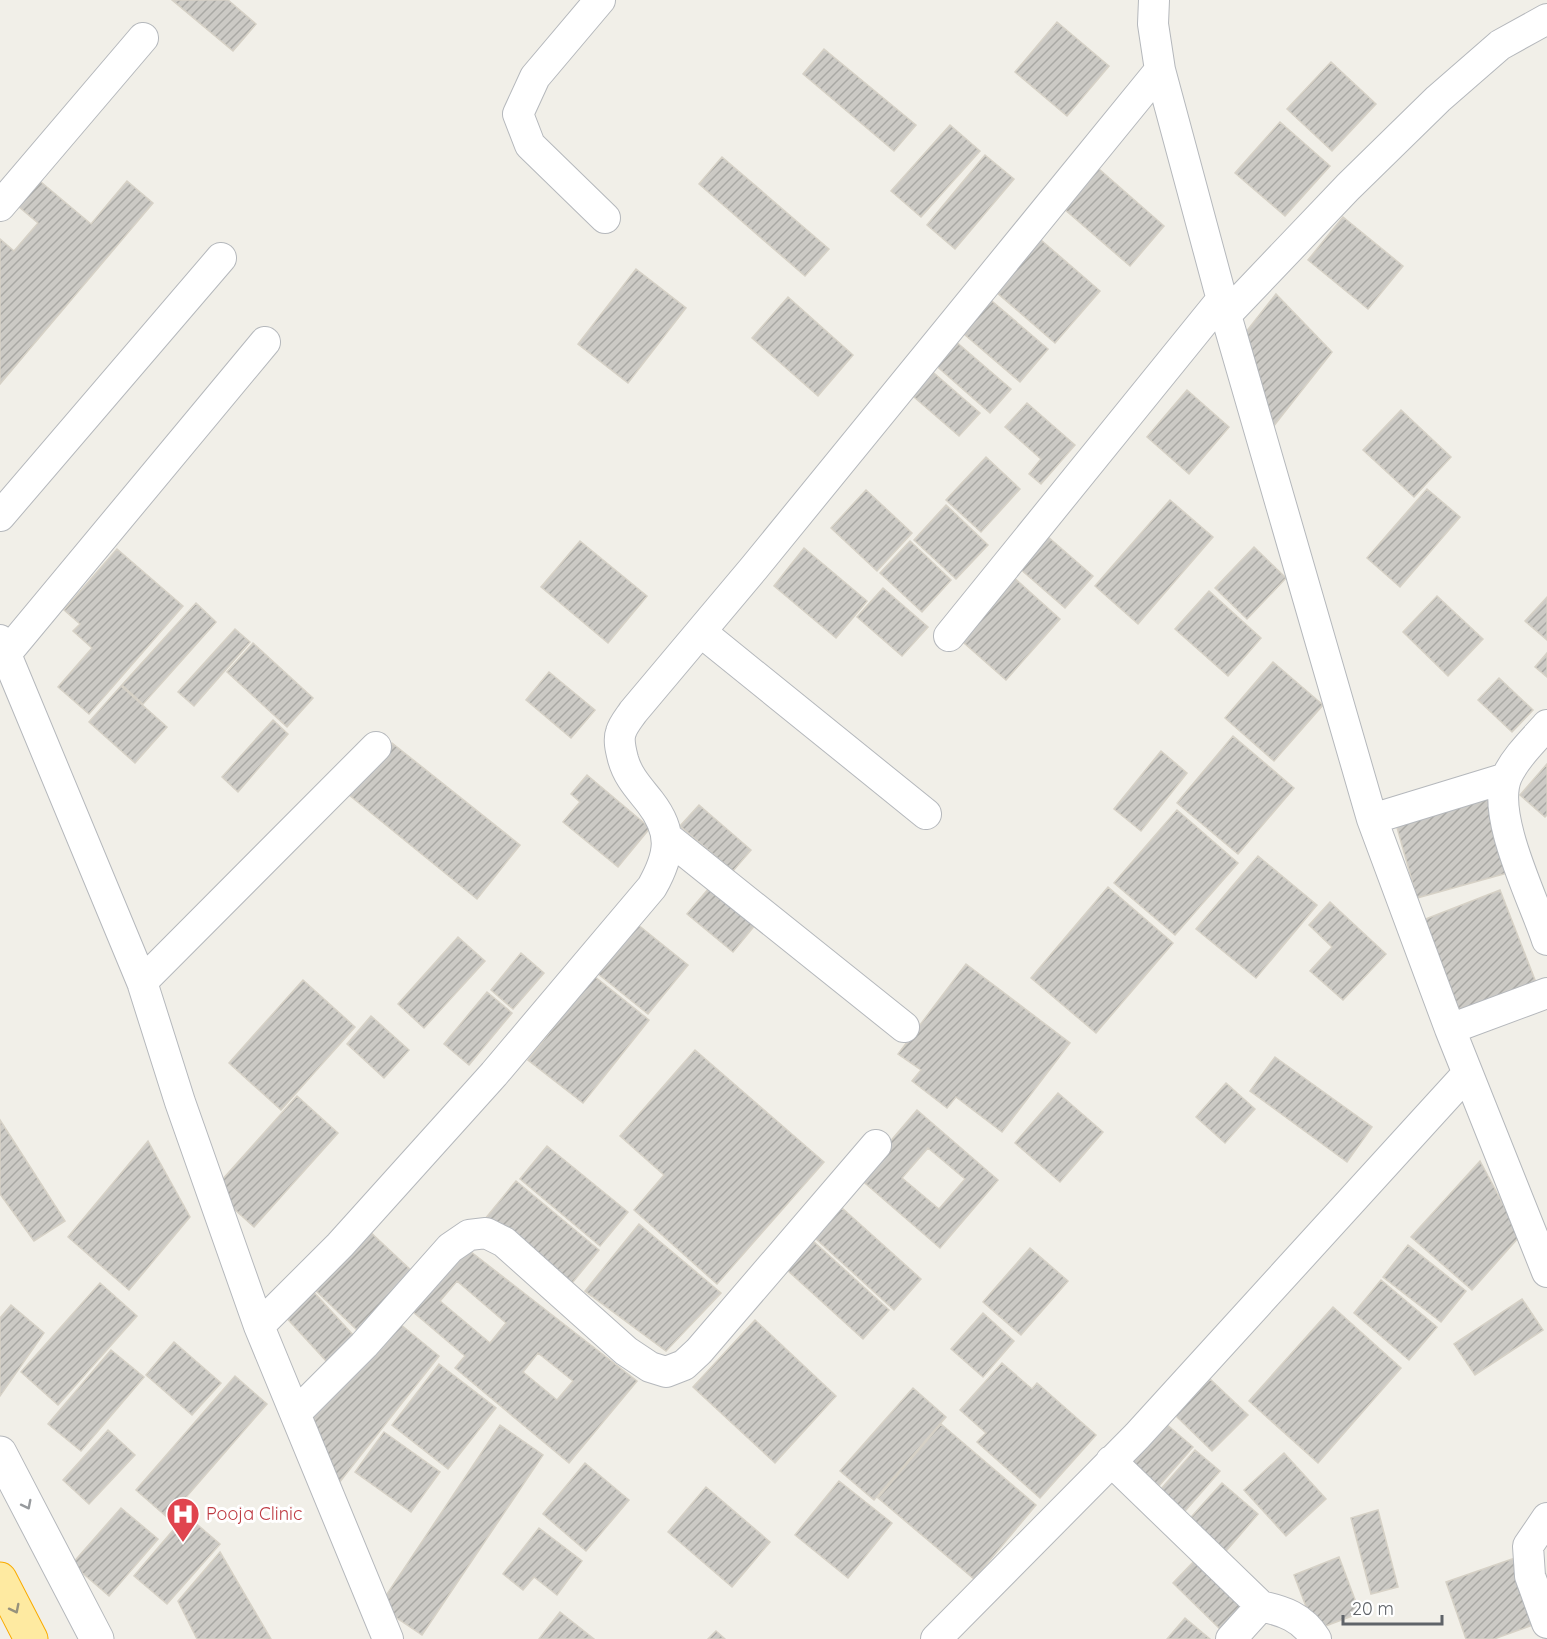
<svg xmlns="http://www.w3.org/2000/svg" width="1547" height="1639" font-family="Quicksand,sans-serif">
  <style>
    .building { fill: url(#building-hatch); stroke: #d6d1c6; stroke-width: 1.5; fill-rule: evenodd }
    .lines { fill: none; stroke-linecap: round; stroke-linejoin: round }
    .minor-casing { stroke: #b5b8bc; stroke-width: 32 }
    .tertiary-casing { stroke: #b5b8bc; stroke-width: 35 }
    .trunk-casing { stroke: #f9ab00; stroke-width: 35 }
    .minor { stroke: #fff; stroke-width: 30 }
    .tertiary { stroke: #fff; stroke-width: 33 }
    .trunk { stroke: #feeaa1; stroke-width: 33 }
    .oneway { stroke: #979a9d }
    .oneway2 { stroke: #97927c }
    .labels { text-anchor: middle; stroke-width: 6; stroke-linejoin: round; paint-order: stroke }
    .health-label { font-size: 18px; fill: #be3a42; stroke: #fff; text-anchor: start }
  </style>
  <defs>
    <pattern id="building-hatch" width="6" height="6" patternUnits="userSpaceOnUse" patternTransform="scale(1.5)"><rect width="6" height="6" fill="#cccac5"/><path d="M-1 1l2-2M0 6l6-6M5 7l2-2" fill="none" stroke="#a9a8a4"/></pattern>
  </defs>
  <rect width="100%" height="100%" fill="#f1efe8"/>
  <path class="building" d="M 172,0 L 228,0 L 256,24 L 233,51 Z
    M 1057,22 L 1109,66 L 1067,116 L 1015,72 Z
    M 824,49 L 916,125 L 894,151 L 803,74 Z
    M 1331,62 L 1376,104 L 1332,151 L 1287,109 Z
    M 1280,122 L 1330,166 L 1285,216 L 1235,173 Z
    M 950,125 L 980,151 L 921,217 L 891,191 Z
    M 985,155 L 1014,179 L 955,249 L 927,225 Z
    M 722,157 L 829,249 L 805,276 L 699,184 Z
    M 1091,162 L 1164,226 L 1130,266 L 1056,202 Z
    M 35,177 L 91,224 L 127,181 L 153,203 L 0,384 L 0,239 L 14,251 L 38,223 L 13,202 Z
    M 1343,217 L 1403,266 L 1368,309 L 1308,260 Z
    M 1034,234 L 1100,291 L 1055,343 L 989,286 Z
    M 636,269 L 686,308 L 628,383 L 578,344 Z
    M 1276,294 L 1332,352 L 1273,427 L 1242,337 Z
    M 986,296 L 1048,349 L 1020,382 L 958,329 Z
    M 788,297 L 853,355 L 818,396 L 752,338 Z
    M 954,340 L 1011,389 L 990,413 L 933,363 Z
    M 927,367 L 980,413 L 959,436 L 907,391 Z
    M 1187,390 L 1229,427 L 1189,474 L 1147,437 Z
    M 1027,403 L 1075,445 L 1041,484 L 1029,474 L 1041,459 L 1005,427 Z
    M 1401,410 L 1451,457 L 1414,497 L 1363,450 Z
    M 986,457 L 1020,489 L 981,532 L 946,500 Z
    M 1427,489 L 1460,517 L 1400,587 L 1367,558 Z
    M 866,490 L 912,533 L 877,571 L 831,528 Z
    M 1170,500 L 1213,537 L 1138,624 L 1095,586 Z
    M 946,505 L 988,545 L 956,579 L 914,540 Z
    M 1047,536 L 1093,576 L 1065,608 L 1019,568 Z
    M 580,541 L 647,596 L 608,643 L 541,587 Z
    M 910,541 L 951,580 L 922,612 L 880,573 Z
    M 1254,547 L 1286,578 L 1247,619 L 1215,588 Z
    M 804,548 L 867,601 L 836,638 L 774,586 Z
    M 117,549 L 183,606 L 89,714 L 58,687 L 92,648 L 73,631 L 80,624 L 64,610 Z
    M 1011,575 L 1060,619 L 1006,680 L 956,636 Z
    M 883,588 L 928,627 L 902,656 L 857,617 Z
    M 1209,591 L 1261,638 L 1228,676 L 1175,629 Z
    M 1437,596 L 1483,639 L 1448,676 L 1403,632 Z
    M 1547,597 L 1547,640 L 1525,621 Z
    M 196,603 L 216,622 L 143,704 L 122,685 Z
    M 235,629 L 250,642 L 194,706 L 178,692 Z
    M 253,643 L 313,698 L 287,727 L 227,672 Z
    M 1547,653 L 1547,677 L 1535,667 Z
    M 1273,662 L 1323,705 L 1274,761 L 1225,718 Z
    M 549,672 L 595,710 L 571,738 L 526,700 Z
    M 1499,678 L 1533,710 L 1512,732 L 1478,700 Z
    M 121,686 L 167,727 L 135,763 L 89,722 Z
    M 273,720 L 288,734 L 238,792 L 222,777 Z
    M 1233,736 L 1294,788 L 1238,854 L 1177,803 Z
    M 392,743 L 520,845 L 477,899 L 349,795 Z
    M 1161,751 L 1187,773 L 1141,831 L 1114,809 Z
    M 1547,764 L 1547,815 L 1545,817 L 1520,795 Z
    M 587,775 L 650,828 L 618,867 L 563,822 L 580,802 L 571,794 Z
    M 1489,797 L 1511,872 L 1417,898 L 1396,824 Z
    M 699,805 L 751,850 L 733,871 L 680,826 Z
    M 1177,810 L 1238,863 L 1175,935 L 1114,883 Z
    M 1258,856 L 1317,905 L 1256,978 L 1196,929 Z
    M 715,881 L 760,919 L 733,952 L 687,914 Z
    M 1108,887 L 1173,943 L 1096,1033 L 1031,978 Z
    M 1500,890 L 1537,985 L 1450,1019 L 1413,924 Z
    M 1330,902 L 1386,954 L 1343,1000 L 1310,971 L 1332,947 L 1309,925 Z
    M 632,920 L 688,965 L 648,1014 L 592,969 Z
    M 458,937 L 485,961 L 424,1028 L 398,1004 Z
    M 521,953 L 544,973 L 513,1009 L 491,990 Z
    M 966,964 L 1070,1043 L 1002,1132 L 956,1097 L 947,1108 L 912,1081 L 921,1070 L 898,1054 Z
    M 594,976 L 649,1020 L 583,1103 L 528,1060 Z
    M 303,980 L 355,1027 L 281,1110 L 229,1063 Z
    M 487,992 L 512,1013 L 469,1065 L 444,1044 Z
    M 371,1016 L 409,1050 L 384,1078 L 347,1044 Z
    M 695,1050 L 824,1162 L 717,1284 L 634,1210 L 664,1175 L 620,1136 Z
    M 1275,1057 L 1372,1127 L 1347,1162 L 1250,1091 Z
    M 1226,1083 L 1255,1109 L 1225,1143 L 1196,1117 Z
    M 1058,1093 L 1103,1132 L 1060,1182 L 1015,1143 Z
    M 297,1096 L 338,1133 L 254,1227 L 213,1190 Z
    M 917,1110 L 998,1180 L 940,1248 L 859,1178 ZM 928,1148 L 965,1179 L 939,1209 L 902,1178 Z
    M 0,1120 L 65,1221 L 34,1241 L 0,1194 Z
    M 148,1141 L 190,1217 L 129,1290 L 68,1237 Z
    M 547,1146 L 628,1212 L 600,1246 L 520,1179 Z
    M 1480,1161 L 1520,1236 L 1472,1290 L 1411,1237 Z
    M 516,1181 L 599,1250 L 568,1288 L 485,1219 Z
    M 842,1208 L 921,1279 L 894,1310 L 815,1238 Z
    M 639,1224 L 721,1293 L 666,1351 L 585,1291 Z
    M 367,1229 L 414,1273 L 358,1331 L 312,1287 Z
    M 813,1241 L 889,1310 L 863,1339 L 787,1270 Z
    M 1408,1245 L 1466,1291 L 1441,1322 L 1383,1277 Z
    M 466,1248 L 637,1381 L 569,1463 L 455,1368 L 465,1356 L 406,1306 ZM 457,1281 L 506,1323 L 490,1343 L 440,1301 ZM 538,1353 L 573,1381 L 557,1400 L 523,1372 Z
    M 1030,1248 L 1068,1281 L 1021,1335 L 983,1302 Z
    M 1381,1280 L 1437,1327 L 1409,1360 L 1354,1313 Z
    M 100,1283 L 137,1316 L 58,1405 L 21,1372 Z
    M 309,1287 L 355,1337 L 327,1362 L 282,1313 Z
    M 1522,1299 L 1543,1330 L 1475,1375 L 1454,1344 Z
    M 11,1305 L 44,1333 L 0,1396 L 0,1318 Z
    M 1333,1307 L 1401,1368 L 1318,1463 L 1249,1401 Z
    M 983,1313 L 1014,1341 L 983,1377 L 951,1349 Z
    M 755,1320 L 836,1396 L 775,1463 L 693,1387 Z
    M 400,1324 L 439,1356 L 335,1488 L 310,1418 Z
    M 174,1342 L 221,1383 L 192,1415 L 146,1375 Z
    M 111,1350 L 144,1377 L 81,1451 L 48,1424 Z
    M 1002,1363 L 1032,1389 L 1037,1383 L 1096,1435 L 1040,1498 L 977,1442 L 986,1433 L 960,1410 Z
    M 439,1364 L 496,1408 L 448,1469 L 392,1425 Z
    M 235,1376 L 267,1404 L 168,1518 L 136,1490 Z
    M 1210,1379 L 1248,1415 L 1212,1451 L 1175,1415 Z
    M 913,1388 L 946,1417 L 874,1500 L 840,1471 Z
    M 1158,1417 L 1193,1447 L 1159,1486 L 1124,1455 Z
    M 941,1424 L 1036,1505 L 974,1579 L 878,1498 Z
    M 500,1425 L 543,1455 L 422,1635 L 379,1606 Z
    M 108,1430 L 135,1455 L 89,1504 L 63,1480 Z
    M 384,1432 L 440,1472 L 411,1512 L 355,1472 Z
    M 1195,1450 L 1220,1471 L 1179,1518 L 1154,1497 Z
    M 1284,1453 L 1326,1499 L 1286,1536 L 1244,1490 Z
    M 585,1463 L 629,1500 L 586,1551 L 543,1514 Z
    M 839,1481 L 892,1523 L 848,1578 L 795,1535 Z
    M 1222,1483 L 1258,1514 L 1221,1557 L 1184,1525 Z
    M 706,1487 L 770,1542 L 732,1587 L 668,1532 Z
    M 121,1508 L 158,1539 L 109,1596 L 72,1564 Z
    M 1378,1510 L 1398,1587 L 1371,1594 L 1351,1518 Z
    M 186,1515 L 220,1544 L 167,1604 L 134,1576 Z
    M 539,1528 L 582,1561 L 557,1595 L 534,1577 L 523,1590 L 503,1574 Z
    M 220,1552 L 271,1639 L 197,1639 L 178,1601 Z
    M 1339,1557 L 1360,1613 L 1315,1630 L 1294,1575 Z
    M 1518,1557 L 1541,1622 L 1494,1639 L 1466,1639 L 1446,1582 Z
    M 1196,1559 L 1246,1607 L 1222,1631 L 1173,1583 Z
    M 560,1612 L 594,1639 L 539,1639 Z
    M 1185,1618 L 1210,1639 L 1167,1639 Z
    M 716,1631 L 725,1639 L 708,1639 Z"/>
  <g class="lines">
    <defs>
      <path id="minor" d="M 600,0 L 535,77 L 518,114 L 530,145 L 605,218
        M 1154,0 L 1153,24 L 1160,70 L 1226,315 L 1372,819 L 1450,1029 L 1547,1272
        M 0,206 L 143,38
        M 1226,315 L 1348,187 L 1438,99 L 1500,45 L 1547,19
        M 0,516 L 221,258
        M 701,632 L 926,814
        M 949,636 L 1222,299
        M 0,640 L 142,982 L 180,1102 L 259,1326 L 388,1639
        M 5,655 L 265,342
        M 1547,725 C 1533,741 1516,757 1507,776 C 1490,815 1534,900 1547,940
        M 1372,819 L 1506,778
        M 668,838 L 904,1027
        M 142,982 L 376,747
        M 1450,1029 L 1547,993
        M 259,1326 L 340,1245 L 494,1074 L 652,887 C 670,855 674,833 650,802 C 639,788 628,777 623,759 C 621,751 618,740 621,732 C 623,725 629,718 633,712 L 754,568 L 1160,70
        M 296,1413 L 364,1345 L 450,1248 L 469,1235 L 486,1233 L 504,1242 L 626,1351 L 650,1367 L 666,1372 L 684,1365 L 699,1351 L 876,1145
        M 1111,1461 L 1259,1604 L 1259,1608 L 1231,1639
        M 1547,1518 L 1528,1546 L 1530,1576 L 1547,1623
        M 1260,1606 C 1284,1611 1302,1617 1316,1639
        M 936,1639 L 1137,1436 L 1467,1074"/>
      <path id="tertiary" d="M 0,1453 L 97,1639"/>
      <path id="trunk" d="M 0,1579 L 31,1639"/>
    </defs>
    <use href="#minor" class="minor-casing"/>
    <use href="#tertiary" class="tertiary-casing"/>
    <use href="#trunk" class="trunk-casing"/>
    <use href="#minor" class="minor"/>
    <use href="#tertiary" class="tertiary"/>
    <use href="#trunk" class="trunk"/>
  </g>
  <defs><path id="oneway-chevron" d="M-2-3.5L2.5 0L-2 3.5" fill="none" stroke-width="1.6" stroke-linecap="round" stroke-linejoin="round" transform="scale(1.5)"/></defs>
  <use class="oneway" href="#oneway-chevron" transform="translate(27 1505) rotate(63)"/>
  <use class="oneway2" href="#oneway-chevron" transform="translate(15 1609) rotate(63)"/>
  <defs>
    <symbol id="hospital-pin" viewBox="-11 -11 22 30"><path d="M0 17L-7.5 6A9.5 9.5 0 1 1 7.5 6Z" fill="#e0444e" stroke="#fff"/><path d="M-5-5h3v3.5h4V-5h3V5h-3V1.5h-4V5h-3Z" fill="#fff"/></symbol>
  </defs>
  <g fill-rule="evenodd">
    <use href="#hospital-pin" x="164" y="1495" width="38" height="52"/>
  </g>
  <g class="labels">
    <g class="health-label">
      <text x="206" y="1520">Pooja Clinic</text>
    </g>
  </g>
  <path d="M1343 1615v9h99v-9" fill="none" stroke="#5f6368" stroke-width="3"/>
  <text x="1352" y="1615" font-size="18" fill="#5f6368" stroke="#ffffff" stroke-width="4.5" paint-order="stroke">20 m</text>
</svg>
